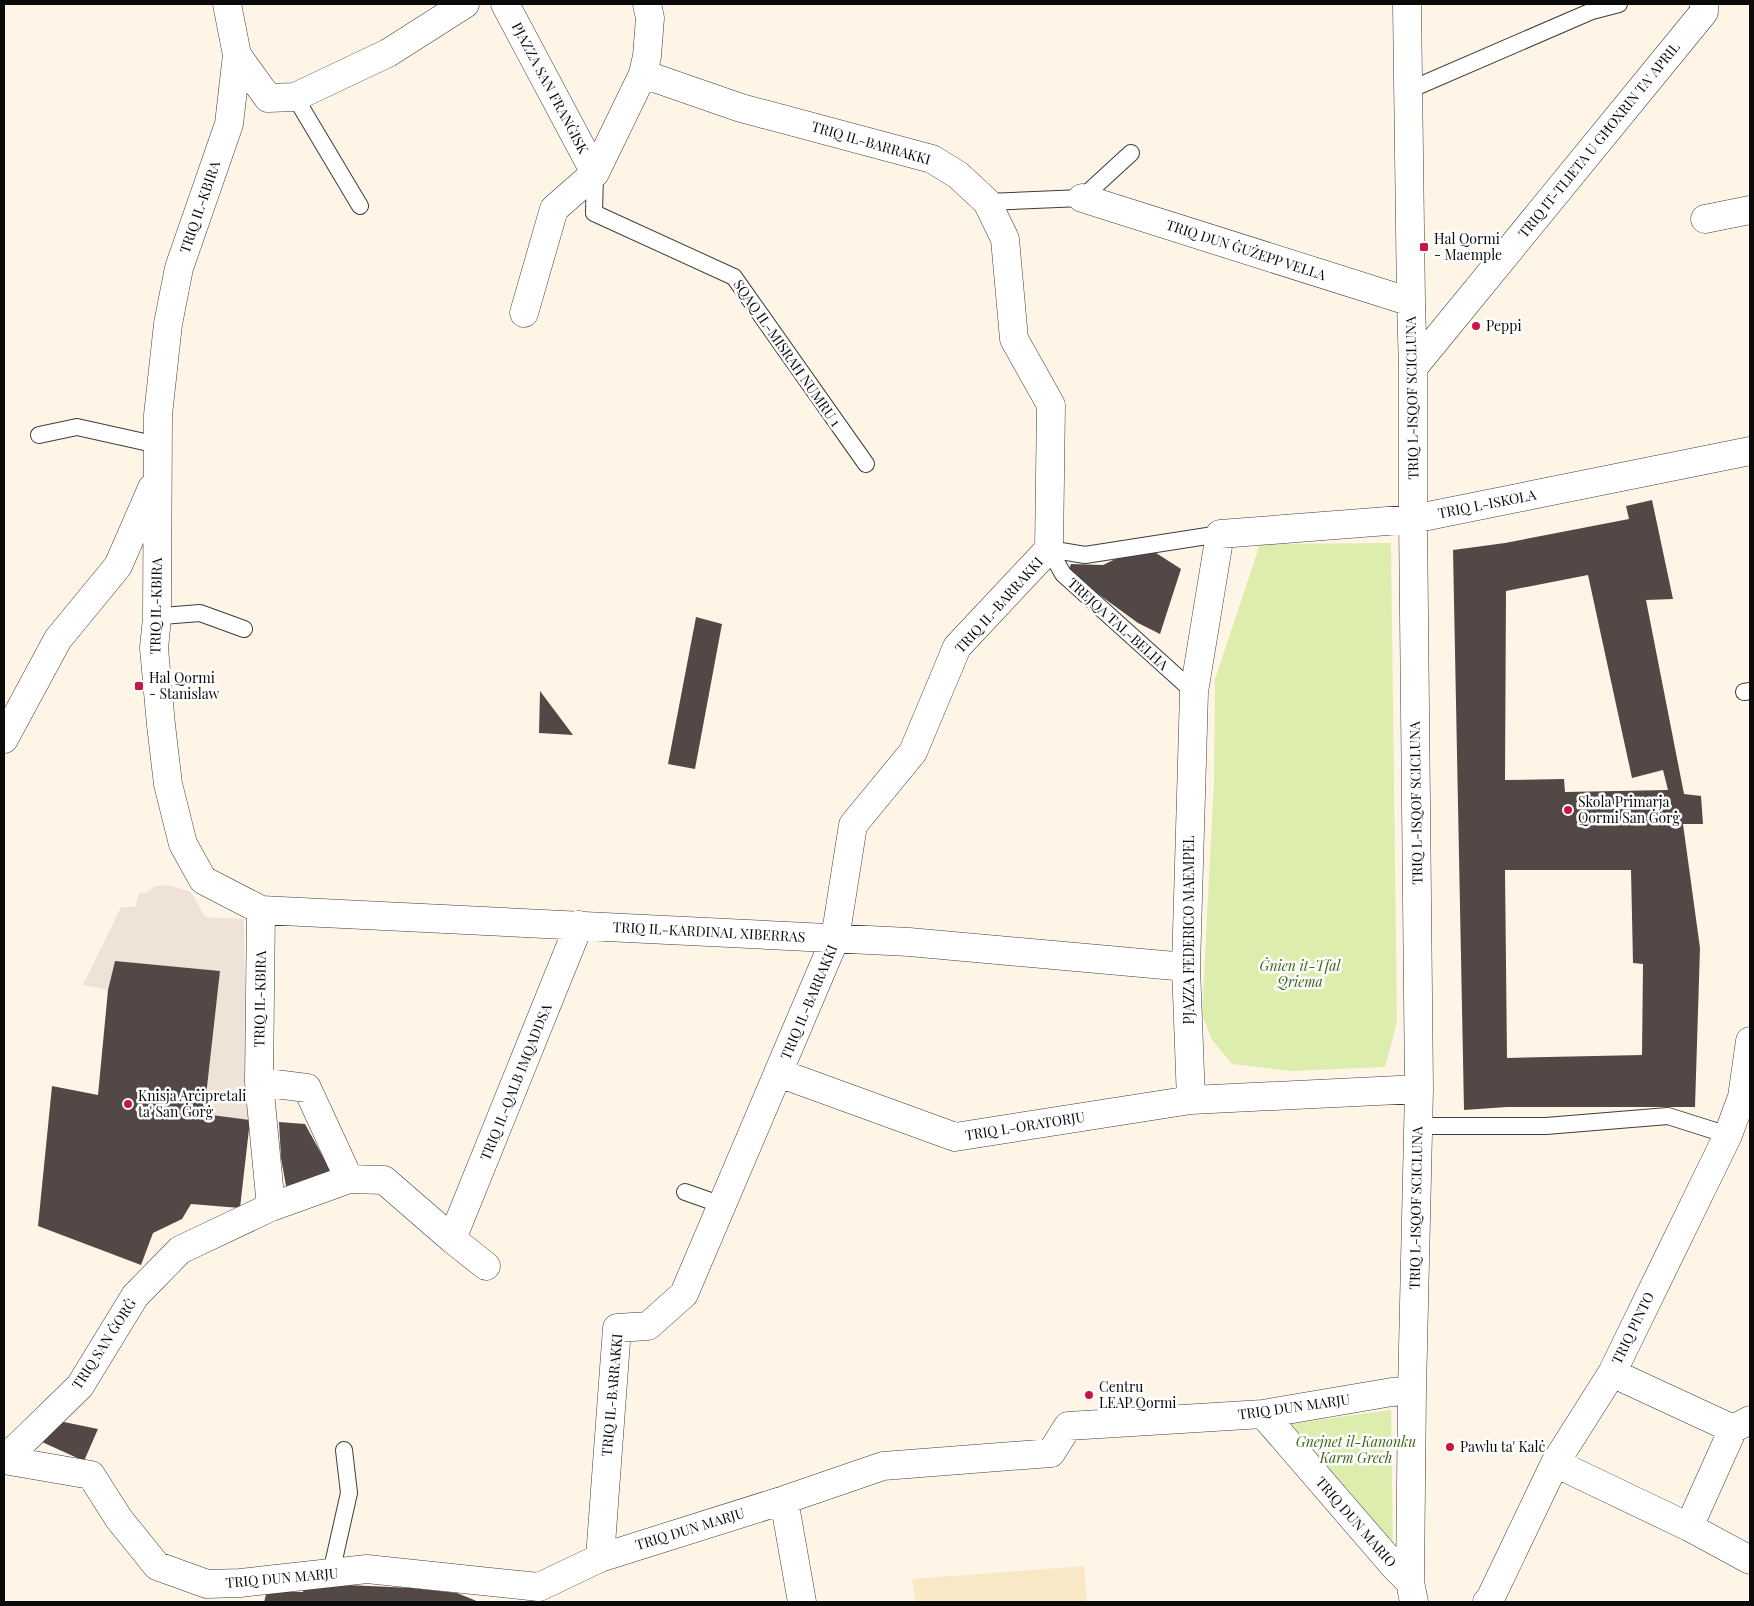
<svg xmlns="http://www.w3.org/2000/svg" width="1754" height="1606" font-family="'Playfair Display',serif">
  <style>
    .farmland { fill: #f8e8c5 }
    .green { fill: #ddedad }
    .plaza { fill: #efe3d7 }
    .building { fill: #544846; fill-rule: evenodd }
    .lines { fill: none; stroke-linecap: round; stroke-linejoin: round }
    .service-casing { stroke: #3d3d3d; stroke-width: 18 }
    .minor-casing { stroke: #3d3d3d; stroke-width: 29 }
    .service { stroke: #fff; stroke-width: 16 }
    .minor { stroke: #fff; stroke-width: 28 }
    .poi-dot { fill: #c81545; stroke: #fff; stroke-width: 2 }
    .labels { text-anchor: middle; stroke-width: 5; stroke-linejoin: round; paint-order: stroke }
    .street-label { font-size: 14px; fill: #0a0a0a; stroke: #fff }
    .poi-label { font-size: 14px; fill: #0a0a0a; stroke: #fff; text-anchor: start }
    .park-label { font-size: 14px; font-style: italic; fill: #386715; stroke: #fff }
  </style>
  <rect width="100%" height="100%" fill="#fff5e7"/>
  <path class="farmland" d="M 1084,1566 L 1087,1602 L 916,1602 L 912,1579 Z"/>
  <path class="green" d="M 1391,543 L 1397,1022 L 1385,1067 L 1291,1071 L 1232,1064 L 1212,1040 L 1202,1014 L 1214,780 L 1215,679 L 1260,544 Z
    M 1391,1410 L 1393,1552 L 1288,1424 Z"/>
  <path class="plaza" d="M 169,885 L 191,892 L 205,917 L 244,919 L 246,1041 L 250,1120 L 204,1114 L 220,971 L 115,961 L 108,990 L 83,985 L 121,907 L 135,907 L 139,893 L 146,893 L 155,886 Z"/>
  <path class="building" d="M 1652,500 L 1673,599 L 1646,600 L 1684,794 L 1701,796 L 1703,824 L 1683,824 L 1700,948 L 1695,1107 L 1507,1107 L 1464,1110 L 1453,550 L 1505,543 L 1629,519 L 1626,506 ZM 1588,575 L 1632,778 L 1663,770 L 1668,790 L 1565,792 L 1564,779 L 1505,780 L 1506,591 ZM 1505,870 L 1631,870 L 1633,963 L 1643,964 L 1642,1055 L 1507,1058 Z
    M 1132,551 L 1153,551 L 1181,569 L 1160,634 L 1138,623 L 1068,572 L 1071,564 L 1103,565 Z
    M 696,617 L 722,624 L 695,769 L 668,764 Z
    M 540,691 L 573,735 L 539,733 Z
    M 115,961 L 220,971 L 204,1114 L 250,1120 L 240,1208 L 191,1204 L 182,1219 L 153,1233 L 141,1265 L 38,1226 L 52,1086 L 98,1095 L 108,990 Z
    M 279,1122 L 305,1124 L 333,1175 L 286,1186 L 281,1158 Z
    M 54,1420 L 98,1429 L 84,1461 L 42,1442 Z
    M 305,1583 L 412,1588 L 457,1593 L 479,1602 L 264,1602 L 267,1591 L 303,1592 Z"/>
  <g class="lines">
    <defs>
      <path id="service" d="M 1407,91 L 1592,11 L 1619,4
        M 295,97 L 360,206
        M 595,173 L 594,213 L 734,277 L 866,464
        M 987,202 L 1082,198 L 1131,153
        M 39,435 L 77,427 L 158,445
        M 1049,549 L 1063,574 L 1194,692
        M 1049,549 L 1085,555 L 1220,534
        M 157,618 L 162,616 L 200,613 L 244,629
        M 1744,692 L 1750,691
        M 1418,1126 L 1546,1126 L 1668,1116 L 1728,1135
        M 685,1192 L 722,1205
        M 331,1573 L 349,1493 L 344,1450"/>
      <path id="minor" d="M 227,4 L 237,55 L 229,124 L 179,268 L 168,324 L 158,415 L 157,618 L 154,648 L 161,725 L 168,784 L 183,844 L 203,880 L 261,910 L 909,942 L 1186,967
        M 505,4 L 595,173
        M 1407,4 L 1411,302 L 1413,368 L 1413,519 L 1419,1089 L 1412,1391 L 1410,1582 L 1414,1602
        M 237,55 L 268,98 L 295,97 L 388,53 L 465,4
        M 1082,198 L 1411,302
        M 1705,219 L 1750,210
        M 524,313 L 554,209 L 595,173 L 643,74 L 647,56 L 650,18 L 647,4
        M 1413,368 L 1704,12 L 1704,4
        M 4,739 L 58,639 L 118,566 L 152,488
        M 261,910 L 259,1082 L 271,1207
        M 779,1073 L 955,1137 L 1191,1100
        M 259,1082 L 307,1088 L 349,1179
        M 1419,1089 L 1191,1100 L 1186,967 L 1194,692 L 1220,534 L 1413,519 L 1750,451
        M 452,1239 L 579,925
        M 1612,1373 L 1733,1429
        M 1263,1414 L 1395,1567 L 1410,1582
        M 4,1460 L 91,1475 L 119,1519 L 157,1566 L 207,1584 L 240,1583 L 367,1569 L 539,1587 L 600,1558 L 784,1500 L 883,1466 L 1051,1453 L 1068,1426 L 1263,1414 L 1392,1392 L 1412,1391
        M 4,1460 L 80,1386 L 135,1296 L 180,1250 L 271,1207 L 349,1179 L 384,1180 L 452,1239 L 486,1266
        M 1555,1463 L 1689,1527 L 1750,1560
        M 784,1500 L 802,1602
        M 1689,1527 L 1733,1429 L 1750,1420
        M 600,1558 L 617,1328 L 648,1326 L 684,1294 L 835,939 L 853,825 L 913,752 L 957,647 L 1049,549 L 1051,405 L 1014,339 L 1005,239 L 987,202 L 958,175 L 932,159 L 741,108 L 643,74
        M 1487,1602 L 1490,1599 L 1555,1463 L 1612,1373 L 1728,1135 L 1742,1097 L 1750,1041"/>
    </defs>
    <use href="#service" class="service-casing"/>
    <use href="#minor" class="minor-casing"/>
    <use href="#service" class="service"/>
    <use href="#minor" class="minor"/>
  </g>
  <g class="poi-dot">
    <rect x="1419" y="242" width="10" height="10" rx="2.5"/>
    <circle cx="1476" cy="326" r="5"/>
    <rect x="134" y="681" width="10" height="10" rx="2.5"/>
    <circle cx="1568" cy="810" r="5"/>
    <circle cx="128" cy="1104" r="5"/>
    <circle cx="1089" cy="1395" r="5"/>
    <circle cx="1450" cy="1447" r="5"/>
  </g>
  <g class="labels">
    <g class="street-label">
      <text transform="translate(550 88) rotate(62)" y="5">PJAZZA SAN FRANĠISK</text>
      <text transform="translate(1599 140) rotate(-51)" y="5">TRIQ IT-TLIETA U GĦOXRIN TA' APRIL</text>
      <text transform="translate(871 143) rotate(16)" y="5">TRIQ IL-BARRAKKI</text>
      <text transform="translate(200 207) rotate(-71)" y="5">TRIQ IL-KBIRA</text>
      <text transform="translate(1246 250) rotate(18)" y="5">TRIQ DUN ĠUŻEPP VELLA</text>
      <text transform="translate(787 353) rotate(55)" y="5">SQAQ IL-MISRAĦ NUMRU 1</text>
      <text transform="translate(1412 398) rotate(-91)" y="5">TRIQ L-ISQOF SCICLUNA</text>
      <text transform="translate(1487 504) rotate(-11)" y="5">TRIQ L-ISKOLA</text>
      <text transform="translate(999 605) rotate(-48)" y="5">TRIQ IL-BARRAKKI</text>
      <text transform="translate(156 606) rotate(-89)" y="5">TRIQ IL-KBIRA</text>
      <text transform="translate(1118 624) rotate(42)" y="5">TREJQA TAL-BELHA</text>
      <text transform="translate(1416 803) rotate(-91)" y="5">TRIQ L-ISQOF SCICLUNA</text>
      <text transform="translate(1189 930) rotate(-90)" y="5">PJAZZA FEDERICO MAEMPEL</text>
      <text transform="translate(709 932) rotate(3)" y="5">TRIQ IL-KARDINAL XIBERRAS</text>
      <text transform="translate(260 999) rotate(-89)" y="5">TRIQ IL-KBIRA</text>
      <text transform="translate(809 1002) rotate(-67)" y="5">TRIQ IL-BARRAKKI</text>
      <text transform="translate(516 1082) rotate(-68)" y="5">TRIQ IL-QALB IMQADDSA</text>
      <text transform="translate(1025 1126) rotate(-9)" y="5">TRIQ L-ORATORJU</text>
      <text transform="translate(1416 1208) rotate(-89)" y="5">TRIQ L-ISQOF SCICLUNA</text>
      <text transform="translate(1633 1328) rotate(-64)" y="5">TRIQ PINTO</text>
      <text transform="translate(104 1344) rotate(-57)" y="5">TRIQ SAN ĠORĠ</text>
      <text transform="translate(612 1395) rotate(-85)" y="5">TRIQ IL-BARRAKKI</text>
      <text transform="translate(1294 1407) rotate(-8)" y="5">TRIQ DUN MARJU</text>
      <text transform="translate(1356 1522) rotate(49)" y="5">TRIQ DUN MARIO</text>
      <text transform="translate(690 1529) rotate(-17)" y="5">TRIQ DUN MARJU</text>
      <text transform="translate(282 1578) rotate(-5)" y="5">TRIQ DUN MARJU</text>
    </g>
    <g class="poi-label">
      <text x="1434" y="244">Ħal Qormi<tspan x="1434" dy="16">- Maemple</tspan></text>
      <text x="1486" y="331">Peppi</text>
      <text x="149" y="683">Ħal Qormi<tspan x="149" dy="16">- Stanislaw</tspan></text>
      <text x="1578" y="807">Skola Primarja<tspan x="1578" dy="16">Qormi San Ġorġ</tspan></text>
      <text x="138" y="1101">Knisja Arċipretali<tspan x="138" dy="16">ta' San Ġorġ</tspan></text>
      <text x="1099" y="1392">Centru<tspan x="1099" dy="16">LEAP Qormi</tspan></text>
      <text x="1460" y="1452">Pawlu ta' Kalċ</text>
    </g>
    <g class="park-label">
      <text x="1300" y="971">Ġnien it-Tfal<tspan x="1300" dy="16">Qriema</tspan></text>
      <text x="1356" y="1447">Gnejnet il-Kanonku<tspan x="1356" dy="16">Karm Grech</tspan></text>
    </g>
  </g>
  <rect width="1754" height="1606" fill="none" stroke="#0a0a0a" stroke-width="10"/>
</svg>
